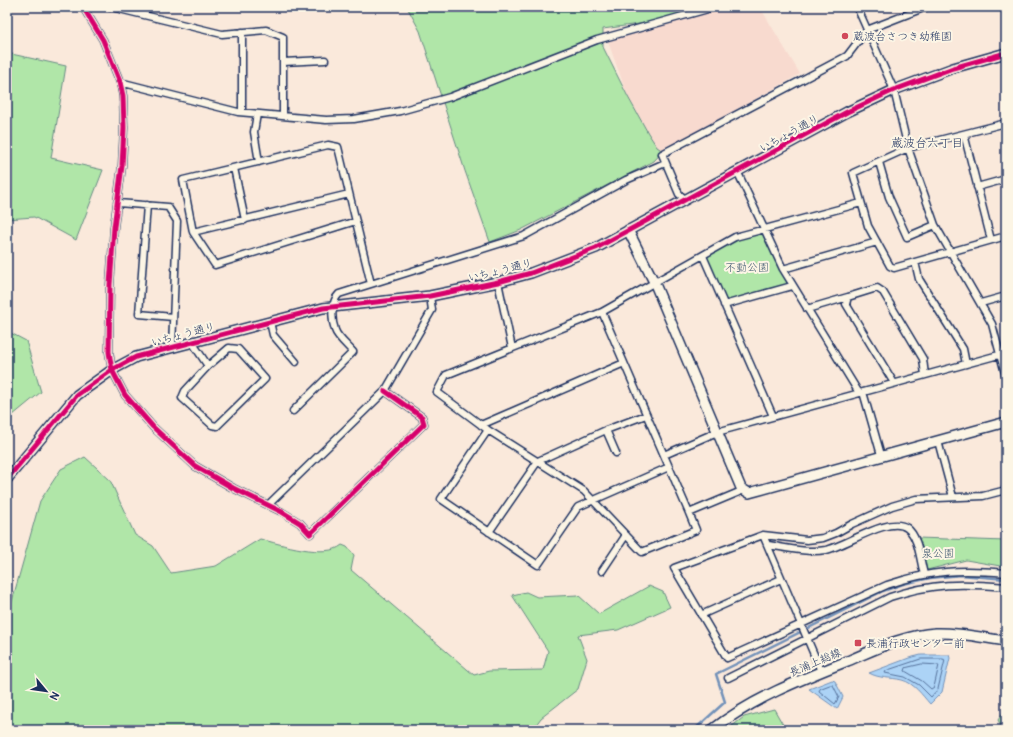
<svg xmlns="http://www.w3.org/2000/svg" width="1013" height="737" font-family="Pangolin,'Klee One',sans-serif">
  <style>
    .built { fill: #f8dacf }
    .green { fill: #b0e6a8; stroke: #668a83 }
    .water { fill: #acd3f6; stroke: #7291b9 }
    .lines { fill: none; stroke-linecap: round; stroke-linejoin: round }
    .shore { stroke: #55719b; stroke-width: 1 }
    .stream { stroke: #7291b9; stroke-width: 2.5 }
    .street-casing { stroke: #1b2f5e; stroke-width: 9 }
    .secondary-casing { stroke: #1b2f5e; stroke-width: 12 }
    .street { stroke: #fcf5e5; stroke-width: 6 }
    .secondary { stroke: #fcf5e5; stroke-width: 9 }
    .cycleway-casing { stroke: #fcf5e5; stroke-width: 8 }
    .cycleway { stroke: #d6006c; stroke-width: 5 }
    .poi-dot { fill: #d1495b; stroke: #fcf5e5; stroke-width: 1.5 }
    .labels { text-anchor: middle; stroke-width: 4; stroke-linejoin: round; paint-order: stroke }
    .poi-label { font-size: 11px; fill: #1b2f5e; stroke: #fcf5e5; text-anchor: start }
    .street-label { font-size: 11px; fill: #1b2f5e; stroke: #fcf5e5 }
    .park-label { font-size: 11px; fill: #39546d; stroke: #fcf5e5 }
    .neighbourhood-label { font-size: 12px; fill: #1b2f5e; stroke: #fcf5e5 }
  </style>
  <rect width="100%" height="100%" fill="#fae9db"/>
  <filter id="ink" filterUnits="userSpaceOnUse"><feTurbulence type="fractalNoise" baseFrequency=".025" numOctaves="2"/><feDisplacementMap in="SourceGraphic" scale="8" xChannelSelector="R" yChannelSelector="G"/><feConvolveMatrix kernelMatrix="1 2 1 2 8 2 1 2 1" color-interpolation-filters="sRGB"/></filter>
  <g filter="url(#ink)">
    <path class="built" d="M 723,7 L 760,7 L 800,74 L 663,151 L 657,147 L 648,133 L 628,97 L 607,39 Z"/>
    <path class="green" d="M 407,7 L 679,7 L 689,17 L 603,29 L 603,47 L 628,97 L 648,133 L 657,147 L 663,151 L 654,161 L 521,230 L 490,242 L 465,171 L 420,31 Z
      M 7,53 L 66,66 L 51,158 L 103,170 L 76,240 L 34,217 L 7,219 Z
      M 766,230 L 792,286 L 724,305 L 703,256 L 735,237 Z
      M 7,331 L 26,341 L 41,392 L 7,420 Z
      M 85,457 L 110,480 L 135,535 L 153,546 L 171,573 L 216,566 L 260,539 C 280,544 326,559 342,545 L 347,547 L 354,555 L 351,570 L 474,675 L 489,671 L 543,670 L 548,651 L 512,595 L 526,592 L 537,597 L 578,595 L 599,614 L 649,586 L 663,592 L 670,607 L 618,630 L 578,635 L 587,659 L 578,689 L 541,718 L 532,730 L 7,730 L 7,612 L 9,612 L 40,501 L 61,469 Z
      M 918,538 L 1006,541 L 1006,567 L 966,560 L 927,570 Z
      M 1006,708 L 1006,730 L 1003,730 L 998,720 Z
      M 774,709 L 786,730 L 727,730 L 744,717 Z"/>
    <path class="water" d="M 921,655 L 949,655 L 950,658 L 942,692 L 930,704 C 922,695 914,683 902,680 C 890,677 880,679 869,673 L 909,658 Z
      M 832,680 L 835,681 L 843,697 L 837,709 L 809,689 Z"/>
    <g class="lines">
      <path class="shore" d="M 921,659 L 943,659 L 945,660 L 938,689 L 931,697 L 919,685 L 905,677 L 885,673 L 886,671 Z
        M 922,664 L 939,665 L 934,687 L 931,689 L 922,681 L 905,671 L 906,668 Z
        M 830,685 L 833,685 L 839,697 L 835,704 L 819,691 L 820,689 Z"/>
      <path class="stream" d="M 694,730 L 725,702 L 716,674 L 883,591 L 903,584 L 930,578 L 961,575 L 1006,579"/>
      <defs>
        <path id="street" d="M 83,7 L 103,40 L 120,82 L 123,96 L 124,128 L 122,166 L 114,227 L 110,285 L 109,352 L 112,370 L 125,395 L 153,427 L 195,466 L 233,488 L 282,512 L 300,523 L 310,534 L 424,424 L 422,417 L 385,391
          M 111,7 L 222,34 L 266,30 L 283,37 L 283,116
          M 857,7 L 894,90 L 908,148 L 935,225 L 992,324 L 1006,377
          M 242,32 L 242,112
          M 283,62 L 325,60
          M 120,82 L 238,112 L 326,120 L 354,119 L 400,111 L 450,97 L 597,40 L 715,7
          M 257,114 L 254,132 L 259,162
          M 1006,123 L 908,148 L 853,173 L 868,226 L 890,266 L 894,268 L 1006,236
          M 964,134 L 991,240
          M 879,162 L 889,197 L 907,237 L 935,225
          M 234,168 L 245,220
          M 738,173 L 783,269 L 859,393
          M 977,187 L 1006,179
          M 685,199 L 679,194 L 662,154 L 847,56 L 867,30 L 926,7
          M 118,203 L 168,207 L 177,221 L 172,348
          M 147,205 L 139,314 L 173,317
          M 356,221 L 215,265 L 193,232 L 183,180 L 328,145 L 338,147 L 371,284
          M 193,232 L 349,194
          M 703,256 L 773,416
          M 915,262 L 919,279 L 963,349 L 966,364
          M 783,269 L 877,242
          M 498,282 L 512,348
          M 981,303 L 1006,296
          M 724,305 L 792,286
          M 807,309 L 848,297
          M 602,312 L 689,513 L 744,490
          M 270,322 L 273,335 L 296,362
          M 192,342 L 208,366 L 229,348 L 238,349 L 265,379 L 217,426 L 212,425 L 182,398 L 185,391 L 208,366
          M 894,383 L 846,304 L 848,297 L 877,288 L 883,292 L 923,359 L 925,375
          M 863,392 L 881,455
          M 293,411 L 353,352 C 348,346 337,337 335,330 C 331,319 331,302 339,294 L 524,236 L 626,180 L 665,163
          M 481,425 L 624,363
          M 488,430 L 441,499 L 538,565 L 578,507 L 669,467
          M 606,430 L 616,453
          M 938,441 L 953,497
          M 664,455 L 717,432 L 1006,353
          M 1006,490 L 983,496 L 916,499 L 892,506 L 852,524 L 836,533 L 823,538 L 807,540 L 763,535 L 674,568 L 727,658 L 887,585 C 931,570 961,569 1006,573
          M 268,505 L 385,391 L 432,310 L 430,296
          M 689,513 L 696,530 L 642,552 L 584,491 L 488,430 L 437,392 L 446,375 L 602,312 L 735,237 L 861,203
          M 489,532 L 538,461 L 606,430 L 646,415
          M 763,535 L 821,671
          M 768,545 C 787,548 807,553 826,550 C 846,546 889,515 907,528 C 919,537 920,561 924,574
          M 602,571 L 626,535
          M 701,615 L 781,579
          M 728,678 L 890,597 C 932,583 962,583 1006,587"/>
        <path id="secondary" d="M 628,230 L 655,284 L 741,488 L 749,493 L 1006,422
          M 7,479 L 77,395 L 112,370 L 136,357 L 323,308 L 430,296 L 498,282 L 531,273 L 596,248 L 847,112 L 894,90 L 953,68 L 1006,53
          M 712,730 C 753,698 802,679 850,660 C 878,648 905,635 936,633 C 959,632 984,638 1006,641"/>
      </defs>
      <use href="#street" class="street-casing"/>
      <use href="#secondary" class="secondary-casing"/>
      <use href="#street" class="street"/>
      <use href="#secondary" class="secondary"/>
      <defs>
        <path id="cycleway" d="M 83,7 L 103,40 L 120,82 L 123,96 L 124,128 L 122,166 L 114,227 L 110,285 L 109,352 L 112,370 L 125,395 L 153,427 L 195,466 L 233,488 L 282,512 L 300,523 L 310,534 L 424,424 L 422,417 L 385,391
          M 7,479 L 77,395 L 112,370 L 136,357 L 323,308 L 430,296 L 498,282 L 531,273 L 596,248 L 847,112 L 894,90 L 953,68 L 1006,53"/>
      </defs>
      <use href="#cycleway" class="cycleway-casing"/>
      <use href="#cycleway" class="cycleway"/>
    </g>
  </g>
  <g class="poi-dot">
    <circle cx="845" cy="36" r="4"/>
    <rect x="854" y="639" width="8" height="8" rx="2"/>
  </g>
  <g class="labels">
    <g class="poi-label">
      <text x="853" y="40">蔵波台さつき幼稚園</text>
      <text x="866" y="647">長浦行政センター前</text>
    </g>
    <g class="street-label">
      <text transform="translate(789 133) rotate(-29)" y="4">いちょう通り</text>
      <text transform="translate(500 270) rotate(-14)" y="4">いちょう通り</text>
      <text transform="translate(183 334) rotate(-15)" y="4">いちょう通り</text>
      <text transform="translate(815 662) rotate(-23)" y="4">長浦上総線</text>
    </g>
    <g class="park-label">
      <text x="747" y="271">不動公園</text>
      <text x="938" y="557">泉公園</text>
    </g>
    <g class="neighbourhood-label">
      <text x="927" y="147">蔵波台六丁目</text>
    </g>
  </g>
  <rect width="1013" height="737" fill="none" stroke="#fcf5e5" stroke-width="24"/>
  <rect x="12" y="12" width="989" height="713" fill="none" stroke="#1b2f5e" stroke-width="1.5" filter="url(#ink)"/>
  <g transform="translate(46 691) rotate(119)" stroke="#fcf5e5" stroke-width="3" paint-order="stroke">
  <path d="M0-3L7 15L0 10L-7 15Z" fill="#1b2f5e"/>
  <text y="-6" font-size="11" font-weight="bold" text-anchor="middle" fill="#1b2f5e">N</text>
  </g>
</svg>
